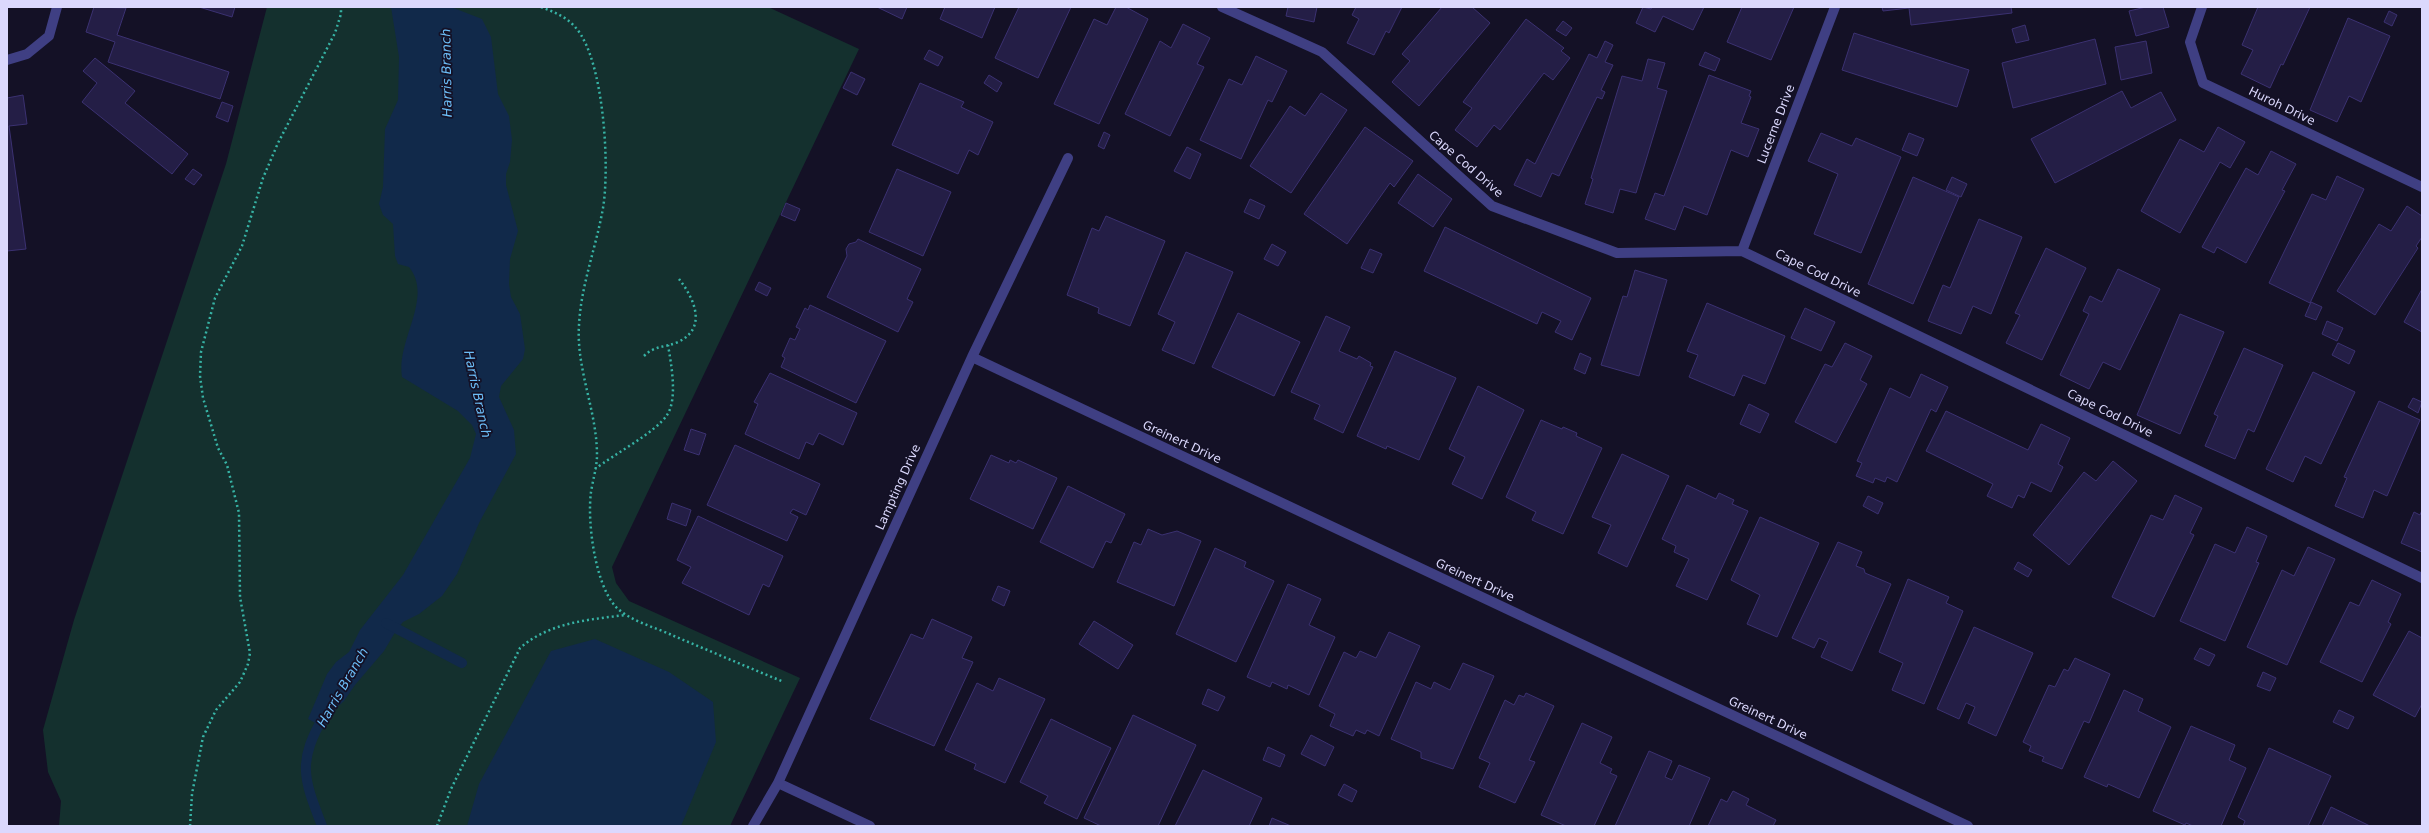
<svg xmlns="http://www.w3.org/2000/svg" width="2429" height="833" font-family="'DejaVu Sans',sans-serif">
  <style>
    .green { fill: #14302e }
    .water { fill: #11294a }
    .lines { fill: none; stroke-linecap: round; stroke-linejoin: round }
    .stream { stroke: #11294a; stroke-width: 10 }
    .building { fill: #241e46; stroke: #3b3171 }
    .path { stroke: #37b3a5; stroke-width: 2.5; stroke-dasharray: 2 3; stroke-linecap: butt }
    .minor { stroke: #3f3f83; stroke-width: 10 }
    .labels { text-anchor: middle; stroke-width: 3.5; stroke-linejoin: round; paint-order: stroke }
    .street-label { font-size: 12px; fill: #dbd8fd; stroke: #141126 }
    .water-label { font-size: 13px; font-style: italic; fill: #6cbdf7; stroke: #141126 }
  </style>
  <rect width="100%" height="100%" fill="#141126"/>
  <path class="green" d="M 267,7 L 768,7 L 859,49 L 612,567 L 616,583 L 629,601 L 800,678 L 730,826 L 59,826 L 61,801 L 48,772 L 43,730 L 74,620 L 226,164 Z"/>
  <path class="water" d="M 391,7 L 451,7 L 482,19 L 491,37 L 498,94 L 509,116 L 512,140 L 510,162 L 506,174 L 506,185 L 518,231 L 510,259 L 509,284 L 511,297 L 520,314 L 525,349 L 523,359 L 501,386 L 499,397 L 514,430 L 516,454 L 479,523 L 457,574 L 442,596 L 419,614 L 403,622 L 397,629 L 384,651 L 355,685 L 344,701 L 332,712 L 325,728 L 308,719 L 327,674 L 336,662 L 349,652 L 360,630 L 403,575 L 470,458 L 476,434 L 472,425 L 458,411 L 402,377 C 396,340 434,298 409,267 L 398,264 L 395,256 L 393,224 L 383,215 L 379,204 L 383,187 L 385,129 L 398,100 L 399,57 Z
    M 595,639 L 669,672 L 713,702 L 716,742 L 681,826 L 467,826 L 479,784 L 551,651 Z"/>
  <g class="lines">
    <path class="stream" d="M 386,623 L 462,663
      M 322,826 C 303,777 297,762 325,714"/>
  </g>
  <path class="building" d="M 94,7 L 126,8 L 117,35 L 229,72 L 220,99 L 108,62 L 115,42 L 86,32 Z
    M 199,7 L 235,7 L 232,17 Z
    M 877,7 L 907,7 L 902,19 Z
    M 945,7 L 995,7 L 982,38 L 940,19 Z
    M 1019,7 L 1071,7 L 1038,78 L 995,58 Z
    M 1116,7 L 1126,7 L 1148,19 L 1099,124 L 1054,104 L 1094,19 L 1107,25 Z
    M 1288,7 L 1317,7 L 1314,22 L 1286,16 Z
    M 1356,7 L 1402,7 L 1389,33 L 1386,31 L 1374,55 L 1347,43 L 1359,19 L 1352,15 Z
    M 1442,7 L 1472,7 L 1490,23 L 1419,106 L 1392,82 L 1410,61 L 1402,54 Z
    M 1643,7 L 1651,9 L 1652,7 L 1704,7 L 1693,30 L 1663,16 L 1655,32 L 1636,23 Z
    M 1742,7 L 1794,7 L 1771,60 L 1727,42 Z
    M 1882,7 L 2011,7 L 2012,13 L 1911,25 L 1909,8 L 1883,11 Z
    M 2146,7 L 2163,7 L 2169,27 L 2136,36 L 2129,11 Z
    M 2258,7 L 2310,7 L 2283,65 L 2281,64 L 2270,88 L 2241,74 L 2253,50 L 2242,45 Z
    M 2389,11 L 2397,15 L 2392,26 L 2384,22 Z
    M 2348,18 L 2390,36 L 2361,102 L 2349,96 L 2337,122 L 2310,110 Z
    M 1526,19 L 1564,48 L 1561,51 L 1570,58 L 1553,80 L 1544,73 L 1500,130 L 1494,125 L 1477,147 L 1455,130 L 1472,108 L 1463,102 Z
    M 1563,21 L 1572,28 L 1566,36 L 1556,30 Z
    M 1183,24 L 1210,38 L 1197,64 L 1204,67 L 1170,136 L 1125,114 L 1160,41 L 1171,48 Z
    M 2025,25 L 2029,40 L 2016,43 L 2012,29 Z
    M 1854,33 L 1969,70 L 1957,107 L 1842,70 Z
    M 2095,39 L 2106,84 L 2013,108 L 2002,63 Z
    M 1605,41 L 1613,45 L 1605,62 L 1613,65 L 1601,90 L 1605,92 L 1602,99 L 1597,97 L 1559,176 L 1552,173 L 1541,197 L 1514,185 L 1527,159 L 1535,164 L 1589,54 L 1597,58 Z
    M 2146,41 L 2152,73 L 2121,80 L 2115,47 Z
    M 929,50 L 943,57 L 938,66 L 924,59 Z
    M 1705,52 L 1720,59 L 1715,71 L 1699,65 Z
    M 1256,56 L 1287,71 L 1272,102 L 1268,100 L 1241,159 L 1200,140 L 1229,79 L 1242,85 Z
    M 95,58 L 135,91 L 125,103 L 188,154 L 172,174 L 82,102 L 97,83 L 83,71 Z
    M 1648,59 L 1665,63 L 1657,88 L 1667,91 L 1636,193 L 1620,189 L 1613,213 L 1585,204 L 1593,179 L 1591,178 L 1622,76 L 1642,81 Z
    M 851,72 L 865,79 L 857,95 L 843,88 Z
    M 989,75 L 1002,83 L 997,92 L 984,83 Z
    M 1709,75 L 1751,91 L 1749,96 L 1751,97 L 1741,123 L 1759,129 L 1748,157 L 1731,150 L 1707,215 L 1684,206 L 1675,230 L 1645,219 L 1655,193 L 1664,196 Z
    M 920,83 L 964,102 L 961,107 L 993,122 L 978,155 L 969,150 L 958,174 L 892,145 Z
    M 2122,91 L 2131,108 L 2161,92 L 2176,120 L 2055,183 L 2031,139 Z
    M 1321,93 L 1347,110 L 1291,193 L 1250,166 L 1290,106 L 1305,116 Z
    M 23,95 L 27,124 L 9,126 L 26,249 L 7,251 L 7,98 Z
    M 222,102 L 233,106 L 228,122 L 216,117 Z
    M 1365,127 L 1413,161 L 1394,187 L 1390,183 L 1347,244 L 1304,214 Z
    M 2218,127 L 2245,142 L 2230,168 L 2220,162 L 2180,233 L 2141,211 L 2180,139 L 2204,152 Z
    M 1104,132 L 1110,135 L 1104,149 L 1098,146 Z
    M 1821,133 L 1852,146 L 1856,138 L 1901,157 L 1861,253 L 1814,234 L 1838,174 L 1808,161 Z
    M 1909,133 L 1924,139 L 1917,156 L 1902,150 Z
    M 1187,147 L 1201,154 L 1190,179 L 1174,171 Z
    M 2271,151 L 2296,164 L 2282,190 L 2285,191 L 2246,263 L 2217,247 L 2214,253 L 2202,247 L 2246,168 L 2258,175 Z
    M 193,169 L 202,175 L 194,185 L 185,179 Z
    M 897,169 L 951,192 L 923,256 L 869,232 Z
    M 1418,174 L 1452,199 L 1433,227 L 1398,203 Z
    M 2337,176 L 2364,189 L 2310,303 L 2269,283 L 2312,194 L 2326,200 Z
    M 1913,177 L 1959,197 L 1913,304 L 1868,284 Z
    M 1952,177 L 1967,184 L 1961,197 L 1946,190 Z
    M 1250,199 L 1265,206 L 1259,219 L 1244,212 Z
    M 786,203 L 800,209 L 795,221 L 781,215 Z
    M 2407,206 L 2422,216 L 2422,237 L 2416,246 L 2418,248 L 2375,315 L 2337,291 L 2379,224 L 2391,231 Z
    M 1106,216 L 1165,241 L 1130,326 L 1098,313 L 1099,308 L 1067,295 L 1092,228 L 1099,231 Z
    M 1979,219 L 2022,237 L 1991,314 L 1973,306 L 1961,334 L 1928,321 L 1943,285 L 1950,288 Z
    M 1445,227 L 1591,298 L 1572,340 L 1555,332 L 1561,321 L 1542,312 L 1537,324 L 1424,271 Z
    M 858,239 L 921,269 L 907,299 L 913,302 L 898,332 L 827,297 L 847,256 L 846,249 L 849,244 L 856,242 Z
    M 1272,244 L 1286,252 L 1278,266 L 1264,259 Z
    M 2046,248 L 2086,268 L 2042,360 L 2006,343 L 2020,315 L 2015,313 Z
    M 1370,249 L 1382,254 L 1373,273 L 1361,268 Z
    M 1186,252 L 1233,272 L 1194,364 L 1162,350 L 1175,322 L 1158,314 Z
    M 2118,269 L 2160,289 L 2120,370 L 2103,362 L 2089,389 L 2060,375 L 2089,314 L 2083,311 L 2090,296 L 2102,302 Z
    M 1635,270 L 1667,280 L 1639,376 L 1601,365 L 1623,296 L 1627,297 Z
    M 759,282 L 771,288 L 767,296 L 755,290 Z
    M 2422,289 L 2422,332 L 2404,322 Z
    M 2311,302 L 2322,307 L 2316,320 L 2305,316 Z
    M 1707,303 L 1785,336 L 1765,384 L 1743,375 L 1734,396 L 1689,377 L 1698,355 L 1687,351 Z
    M 810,305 L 886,341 L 856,403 L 781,367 L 785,358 L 782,356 L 790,338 L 795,340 L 800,329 L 796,327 L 805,308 L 808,310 Z
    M 1805,308 L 1835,322 L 1821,351 L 1791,338 Z
    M 1238,313 L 1300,342 L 1274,396 L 1212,367 Z
    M 2180,314 L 2224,332 L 2180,434 L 2137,415 Z
    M 1326,316 L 1350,327 L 1339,351 L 1357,359 L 1359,356 L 1371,363 L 1370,366 L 1373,367 L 1343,433 L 1314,419 L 1320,405 L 1291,392 Z
    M 2327,321 L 2343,328 L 2337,341 L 2322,334 Z
    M 1845,343 L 1872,356 L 1860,380 L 1867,384 L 1836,443 L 1795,422 L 1825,364 L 1832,367 Z
    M 2338,343 L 2355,351 L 2349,364 L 2332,355 Z
    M 2244,348 L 2283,365 L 2254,432 L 2248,429 L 2235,459 L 2205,446 L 2218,416 L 2214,414 Z
    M 1395,351 L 1456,378 L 1419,460 L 1387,446 L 1386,449 L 1357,436 Z
    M 1580,353 L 1591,358 L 1585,374 L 1574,369 Z
    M 2313,372 L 2355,392 L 2321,464 L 2305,456 L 2293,482 L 2266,469 Z
    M 770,373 L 857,413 L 843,445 L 819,433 L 813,445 L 806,442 L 799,459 L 745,434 L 758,404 L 754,402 Z
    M 1921,374 L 1948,387 L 1936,412 L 1931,409 L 1897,482 L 1887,477 L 1885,482 L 1875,478 L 1873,483 L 1856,476 L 1862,463 L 1857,461 L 1890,388 L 1910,398 Z
    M 1478,386 L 1524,410 L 1482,499 L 1452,484 L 1465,457 L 1449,449 Z
    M 2413,398 L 2422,402 L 2418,413 L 2408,407 Z
    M 2379,401 L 2420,420 L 2387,496 L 2374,490 L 2363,518 L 2335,506 L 2347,478 L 2344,477 Z
    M 1749,404 L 1769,414 L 1760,433 L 1740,424 Z
    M 1946,411 L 2028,450 L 2041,424 L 2070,438 L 2058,464 L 2063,467 L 2051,492 L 2031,482 L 2024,498 L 2018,495 L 2012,508 L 1987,496 L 1993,484 L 1926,451 Z
    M 1541,420 L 1562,429 L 1563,427 L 1577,433 L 1576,436 L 1602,448 L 1563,534 L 1532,520 L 1536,512 L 1506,497 Z
    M 691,429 L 706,434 L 699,455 L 684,450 Z
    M 735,445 L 820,484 L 806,515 L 793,509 L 790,513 L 798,517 L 787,541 L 707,505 Z
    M 1622,454 L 1669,476 L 1627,567 L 1598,553 L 1611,525 L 1592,517 Z
    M 991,455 L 1009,463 L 1010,460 L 1016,463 L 1018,460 L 1057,478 L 1033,529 L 970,499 Z
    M 2113,461 L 2137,481 L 2069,565 L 2033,535 L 2084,472 L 2096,481 Z
    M 1687,485 L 1716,499 L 1719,493 L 1734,500 L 1732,504 L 1748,511 L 1707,600 L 1676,586 L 1689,559 L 1674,552 L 1676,546 L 1662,539 Z
    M 1068,486 L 1125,514 L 1111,543 L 1106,541 L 1093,568 L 1040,542 Z
    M 2175,495 L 2202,508 L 2190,533 L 2194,535 L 2154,617 L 2112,597 L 2151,515 L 2163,520 Z
    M 1868,496 L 1883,503 L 1878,514 L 1863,506 Z
    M 672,503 L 691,510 L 686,526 L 667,519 Z
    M 2422,510 L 2422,552 L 2401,543 L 2414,512 L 2420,515 Z
    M 698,516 L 783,556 L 769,587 L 763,584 L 749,615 L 682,583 L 691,567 L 677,560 Z
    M 1760,517 L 1819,543 L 1777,637 L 1747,624 L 1760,595 L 1731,580 Z
    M 2247,527 L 2267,536 L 2256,562 L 2259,563 L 2225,641 L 2180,621 L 2215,544 L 2235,553 Z
    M 1148,529 L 1162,535 L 1177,531 L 1201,541 L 1174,606 L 1117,582 L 1134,542 L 1141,545 Z
    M 1838,542 L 1862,552 L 1856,566 L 1864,569 L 1865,573 L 1891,584 L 1852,671 L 1821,657 L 1828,642 L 1819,638 L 1814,648 L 1792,638 Z
    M 2308,547 L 2335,559 L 2287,665 L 2247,647 L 2282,570 L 2294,576 Z
    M 1215,548 L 1246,562 L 1244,567 L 1274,581 L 1236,662 L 1176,634 Z
    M 2018,562 L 2032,570 L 2028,577 L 2014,569 Z
    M 1908,579 L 1949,597 L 1946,603 L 1963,611 L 1924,704 L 1892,690 L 1903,663 L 1879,652 Z
    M 2372,580 L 2401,594 L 2388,622 L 2391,624 L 2362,682 L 2320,662 L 2350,602 L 2359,606 Z
    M 1288,584 L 1321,599 L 1309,625 L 1335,637 L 1309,695 L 1288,685 L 1287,689 L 1272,682 L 1270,687 L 1247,677 Z
    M 998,586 L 1010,591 L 1004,606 L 992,600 Z
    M 932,619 L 972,637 L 962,658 L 973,662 L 934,746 L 870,719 L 911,634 L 923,639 Z
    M 1094,621 L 1133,645 L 1118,669 L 1079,644 Z
    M 1974,627 L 2033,653 L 1996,736 L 1968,723 L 1975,707 L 1966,703 L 1959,719 L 1937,709 Z
    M 2409,631 L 2422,638 L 2422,704 L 2415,717 L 2373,695 Z
    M 1389,632 L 1420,646 L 1379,736 L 1367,730 L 1365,734 L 1356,730 L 1353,736 L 1330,726 L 1335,714 L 1319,706 L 1344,652 L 1356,658 L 1360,651 L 1376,658 Z
    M 2200,648 L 2215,655 L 2209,666 L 2194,659 Z
    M 2075,658 L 2110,674 L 2089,723 L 2084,721 L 2062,769 L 2042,761 L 2044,757 L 2029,751 L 2031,746 L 2023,742 L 2049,685 L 2055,687 L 2064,669 L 2068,671 Z
    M 1463,663 L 1494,676 L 1453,769 L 1421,758 L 1421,752 L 1391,739 L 1416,682 L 1431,689 L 1434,682 L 1450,690 Z
    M 2263,672 L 2276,678 L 2270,691 L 2257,686 Z
    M 999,678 L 1045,699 L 1005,783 L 974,769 L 976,764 L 945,750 L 977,683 L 993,691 Z
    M 1208,689 L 1225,697 L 1218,711 L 1202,704 Z
    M 2124,690 L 2143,699 L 2138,711 L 2171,727 L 2139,798 L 2108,784 L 2107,787 L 2084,777 Z
    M 1526,693 L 1554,706 L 1529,760 L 1535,762 L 1515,803 L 1479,787 L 1490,763 L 1479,758 L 1505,700 L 1514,705 L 1519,695 L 1524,697 Z
    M 2339,710 L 2354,717 L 2348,729 L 2333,722 Z
    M 1133,715 L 1196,745 L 1158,826 L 1101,826 L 1084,818 Z
    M 1051,719 L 1111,748 L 1077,819 L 1044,803 L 1048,796 L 1020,782 Z
    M 1582,723 L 1612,737 L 1600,763 L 1612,769 L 1610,773 L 1617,776 L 1594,826 L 1566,826 L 1541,815 Z
    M 2191,726 L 2235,745 L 2229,760 L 2246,768 L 2221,826 L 2193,826 L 2186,823 L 2185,825 L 2153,811 Z
    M 1311,735 L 1334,747 L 1325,766 L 1301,754 Z
    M 1268,747 L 1285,755 L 1280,767 L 1263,760 Z
    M 2269,748 L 2331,776 L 2308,826 L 2243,826 L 2245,821 L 2238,817 Z
    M 1649,751 L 1672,761 L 1665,777 L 1672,780 L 1679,765 L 1710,778 L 1689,826 L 1615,826 Z
    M 1203,770 L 1262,798 L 1249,826 L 1175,826 Z
    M 1344,784 L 1357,791 L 1352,802 L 1338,795 Z
    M 1733,791 L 1749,799 L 1746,805 L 1776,820 L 1773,826 L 1708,826 L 1721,799 L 1727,802 Z
    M 2331,807 L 2370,826 L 2322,826 Z
    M 1272,818 L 1291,826 L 1269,826 Z"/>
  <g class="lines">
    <path class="path" d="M 541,7 C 554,12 567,17 576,28 C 604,60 610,167 603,208 C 596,248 581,285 579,325 C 576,369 597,411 597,455 C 597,467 593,479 591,492 C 587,522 595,583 615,606 C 629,621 655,627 674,636 C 710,651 747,667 784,682
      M 644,356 C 655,345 665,348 678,342 C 708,328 694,298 679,279
      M 595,469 C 613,455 656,432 667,415 C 678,399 671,363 668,345
      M 190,826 L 192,794 L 203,737 L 216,710 L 240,682 L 248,664 L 250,653 L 240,597 L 239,513 L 227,465 L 218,448 L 203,398 L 200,376 L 201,352 L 215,298 L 242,246 L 263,178 L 278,143 L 335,33 L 341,14 L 341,7
      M 437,826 L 451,789 L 520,648 C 550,622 588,620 625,615"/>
    <path class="minor" d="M 1222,7 L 1322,52 L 1492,206 L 1617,253 L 1742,251 L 2422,578
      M 2202,7 L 2190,42 L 2203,83 L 2422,187
      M 7,60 L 27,54 L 49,36 L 57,7
      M 1742,251 L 1835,7
      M 972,357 L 1968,826
      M 778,783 L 870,826
      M 753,826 L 778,783 L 972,357 L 1068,158"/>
  </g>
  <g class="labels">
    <g class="street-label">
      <text transform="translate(2282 106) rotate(26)" y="4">Huroh Drive</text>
      <text transform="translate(1776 124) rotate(-69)" y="4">Lucerne Drive</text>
      <text transform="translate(1466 164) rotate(41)" y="4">Cape Cod Drive</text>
      <text transform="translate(1818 273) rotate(26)" y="4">Cape Cod Drive</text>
      <text transform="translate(2110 413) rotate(26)" y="4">Cape Cod Drive</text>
      <text transform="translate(1182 442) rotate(25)" y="4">Greinert Drive</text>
      <text transform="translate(898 487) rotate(-66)" y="4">Lampting Drive</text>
      <text transform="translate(1475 580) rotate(25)" y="4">Greinert Drive</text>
      <text transform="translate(1768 718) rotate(25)" y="4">Greinert Drive</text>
    </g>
    <g class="water-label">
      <text transform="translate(446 73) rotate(-91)" y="5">Harris Branch</text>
      <text transform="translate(478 394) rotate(78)" y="5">Harris Branch</text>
      <text transform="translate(342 687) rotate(-60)" y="5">Harris Branch</text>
    </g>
  </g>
  <rect width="2429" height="833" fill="none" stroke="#dbd8fd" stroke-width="16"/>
</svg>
